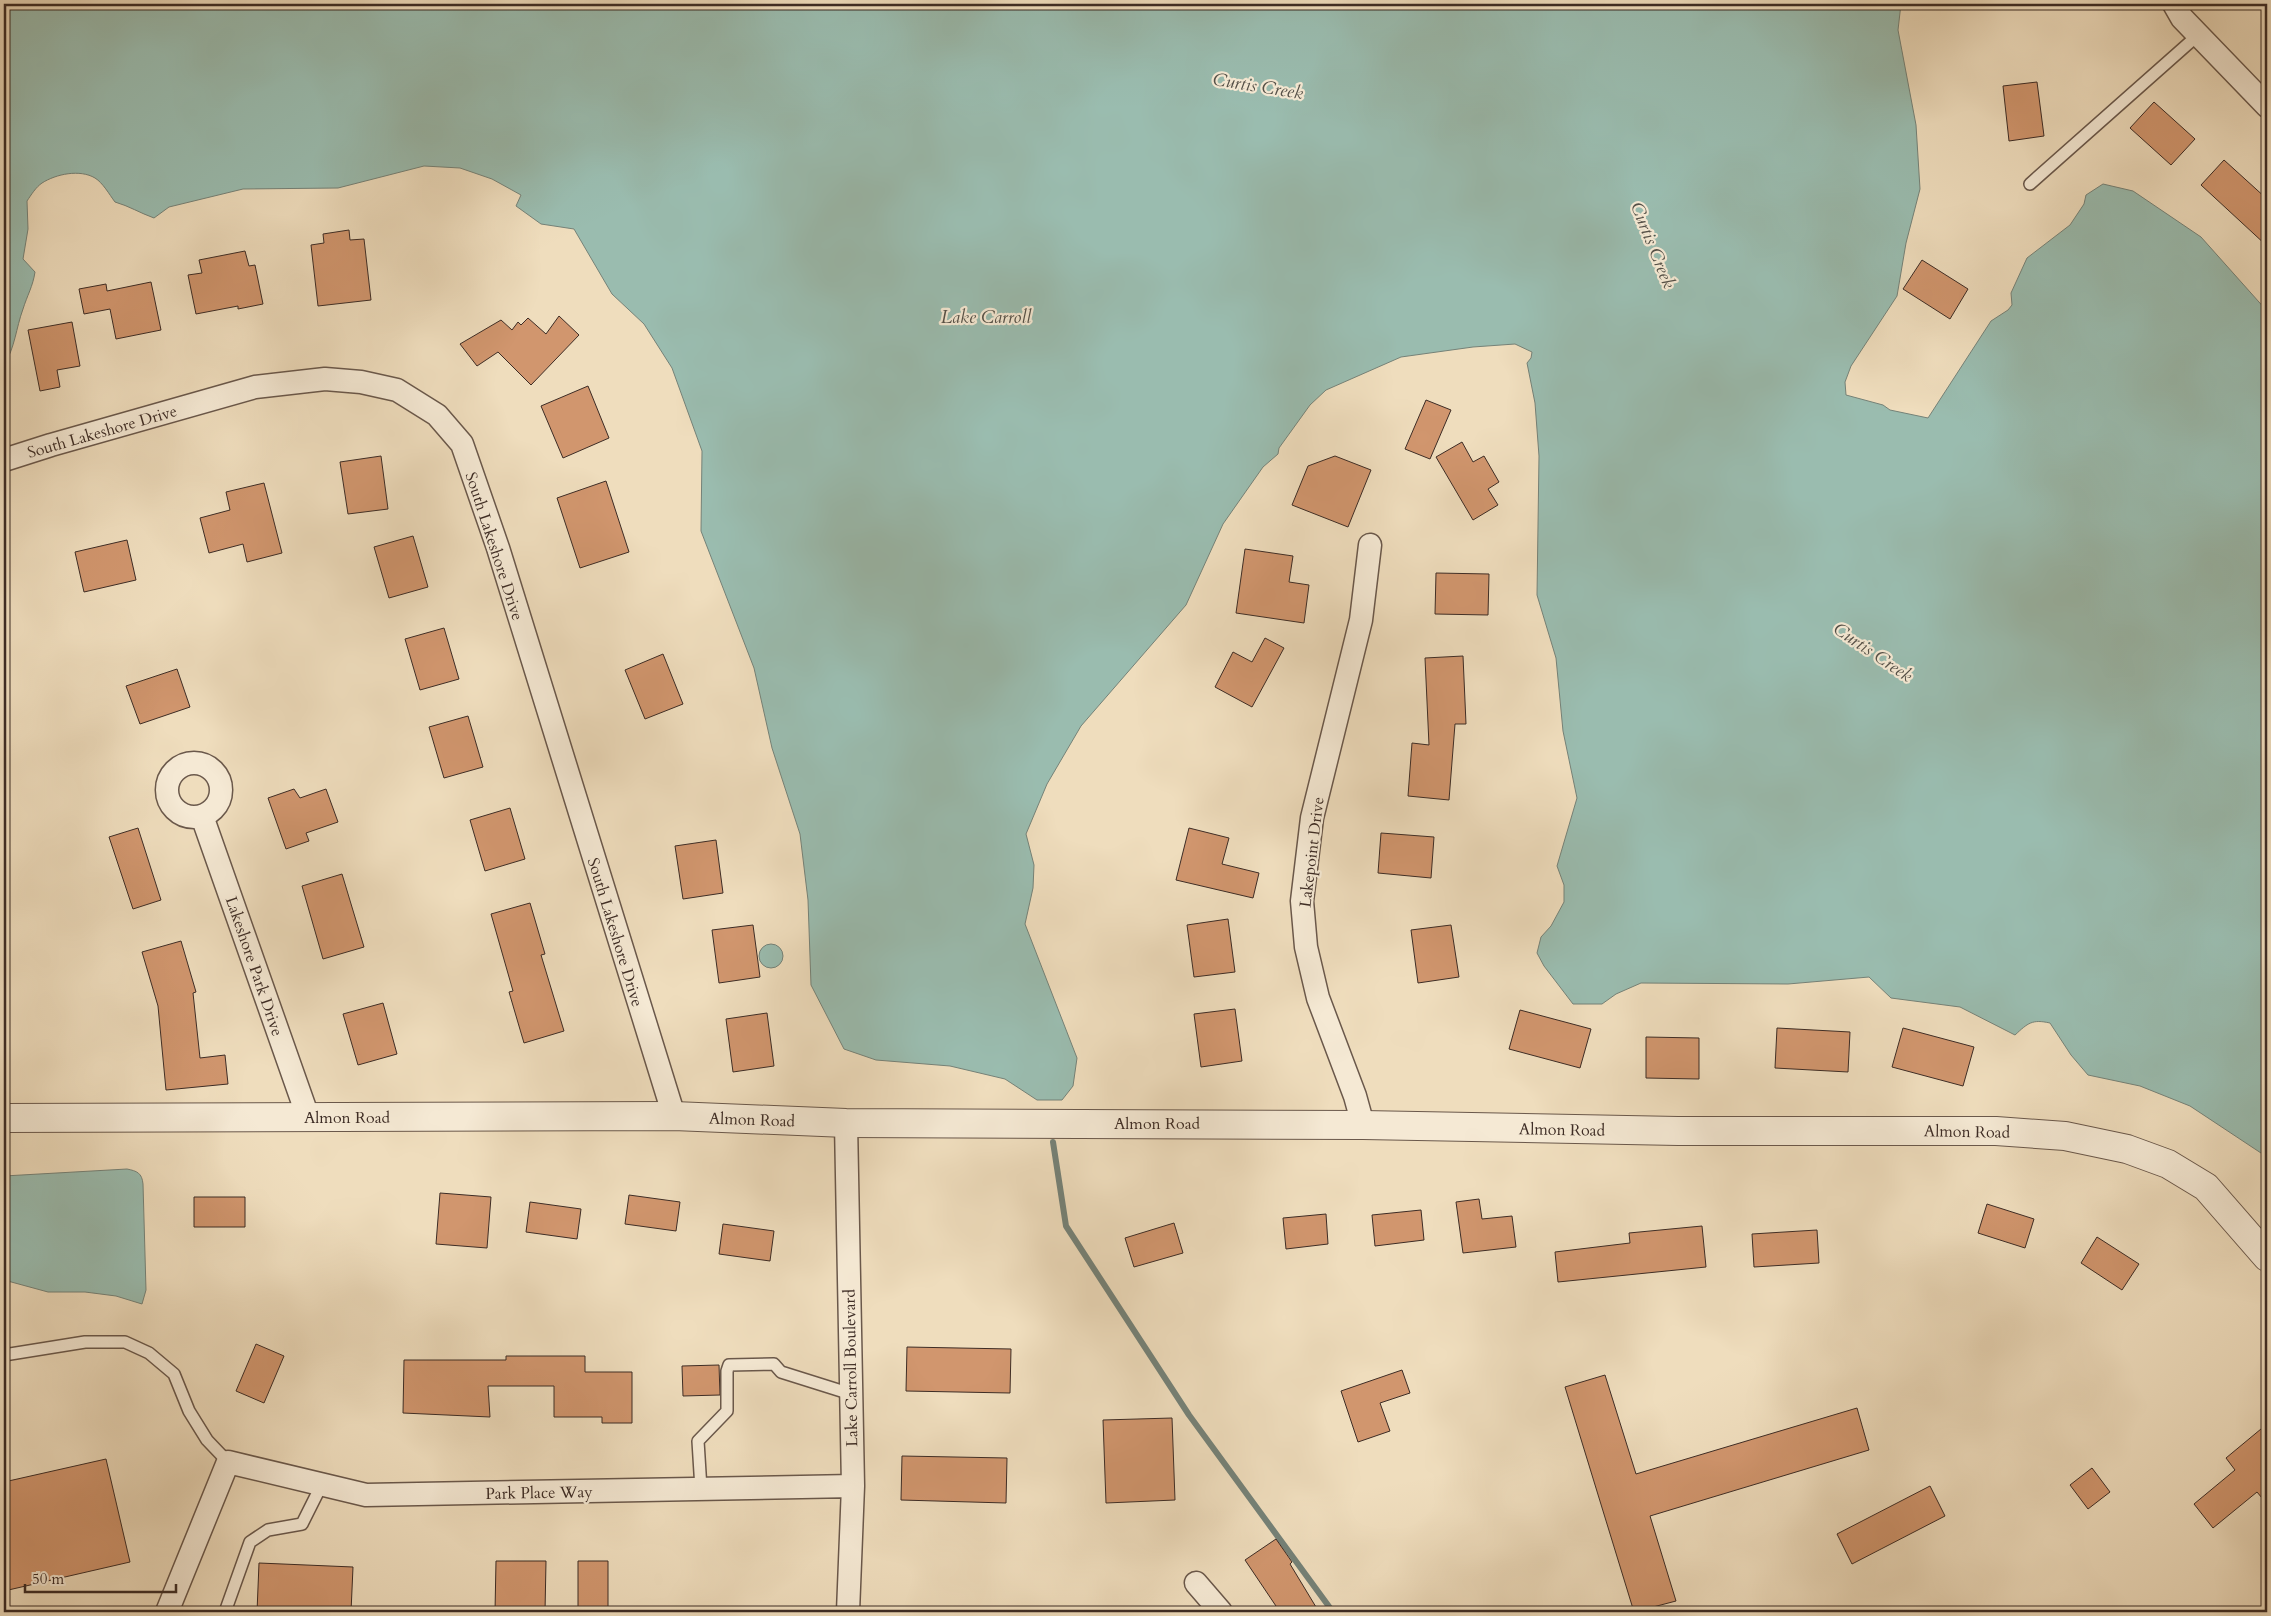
<svg xmlns="http://www.w3.org/2000/svg" width="2271" height="1616" font-family="Cardo,serif">
  <style>
    .water { fill: #9abcaf; stroke: #758278 }
    .lines { fill: none; stroke-linecap: round; stroke-linejoin: round }
    .stream { stroke: #758278; stroke-width: 6 }
    .building { fill: #d1966e; stroke: #3d2c25 }
    .service-casing { stroke: #6a584b; stroke-width: 14 }
    .minor-casing { stroke: #6a584b; stroke-width: 25 }
    .tertiary-casing { stroke: #6a584b; stroke-width: 30 }
    .service { stroke: #f5e9d4; stroke-width: 11 }
    .minor { stroke: #f5e9d4; stroke-width: 22 }
    .tertiary { stroke: #f5e9d4; stroke-width: 28 }
    .labels { text-anchor: middle; stroke-width: 4.5; stroke-linejoin: round; paint-order: stroke }
    .street-label { font-size: 16px; fill: #3d2c25; stroke: #f5e9d4 }
    .water-label { font-size: 18px; font-style: italic; fill: #545048; stroke: #f5e9d4 }
  </style>
  <rect width="100%" height="100%" fill="#efddbd"/>
  <filter id="stains"><feTurbulence type="fractalNoise" baseFrequency=".004" numOctaves="4"/><feColorMatrix values="0 0 0 0 .2 0 0 0 0 .09 0 0 0 0 .02 0 0 0 .5 -.17"/></filter>
  <radialGradient id="worn" r=".72"><stop offset=".6" stop-color="#630" stop-opacity="0"/><stop offset="1" stop-color="#630" stop-opacity=".3"/></radialGradient>
  <path class="water" d="M 4,4 L 1901,4 L 1898,30 L 1916,125 L 1920,189 L 1906,243 L 1897,296 L 1851,366 L 1845,382 L 1846,395 L 1883,405 L 1890,410 L 1928,418 L 1991,321 L 2008,310 L 2012,305 L 2011,293 L 2027,258 L 2070,225 L 2084,204 L 2086,195 L 2103,184 L 2133,191 L 2201,237 L 2267,311 L 2267,1157 L 2190,1106 L 2140,1086 L 2088,1075 L 2071,1055 L 2050,1023 C 2032,1019 2028,1023 2015,1035 L 1960,1007 L 1891,998 L 1869,977 L 1788,984 L 1641,983 L 1616,994 L 1602,1004 L 1573,1004 L 1544,966 L 1537,953 L 1541,937 L 1551,926 L 1564,902 L 1564,885 L 1557,866 L 1577,798 L 1563,731 L 1556,658 L 1537,595 L 1539,456 L 1535,403 L 1527,363 L 1531,358 L 1532,352 L 1515,344 L 1473,347 L 1401,357 L 1326,390 L 1310,405 L 1279,448 L 1278,454 L 1263,467 L 1223,524 L 1186,605 L 1081,726 L 1047,784 L 1026,834 L 1034,865 L 1033,888 L 1025,924 L 1077,1058 L 1073,1086 L 1062,1100 L 1037,1100 L 1005,1079 L 950,1066 L 876,1060 L 844,1049 L 811,985 L 808,900 L 800,834 L 772,748 L 754,668 L 701,531 L 702,451 L 672,368 L 644,324 L 612,294 L 574,229 L 541,224 L 516,206 L 521,195 L 492,179 L 460,168 L 424,166 L 338,188 L 243,189 L 169,207 L 154,218 C 140,213 129,206 115,202 C 109,194 103,183 95,178 C 80,169 56,174 42,183 C 36,187 31,195 27,201 L 28,229 L 23,259 L 35,272 C 33,286 27,296 23,309 C 16,328 15,348 4,365 Z
    M759 956a12 12 0 1 1 24 0a12 12 0 1 1-24 0Z
    M 127,1169 C 137,1171 142,1173 143,1184 L 146,1290 L 142,1304 L 116,1296 L 85,1292 L 48,1292 L 4,1280 L 4,1176 Z"/>
  <g class="lines">
    <path class="stream" d="M 1053,1142 L 1066,1226 L 1189,1415 L 1333,1612"/>
  </g>
  <path class="building" d="M 2037,82 L 2044,136 L 2009,141 L 2003,86 Z
    M 2154,102 L 2195,139 L 2171,165 L 2130,128 Z
    M 2224,160 L 2267,199 L 2267,246 L 2201,185 Z
    M 349,230 L 350,240 L 364,239 L 371,300 L 318,306 L 311,245 L 324,243 L 323,234 Z
    M 245,251 L 249,266 L 255,265 L 263,304 L 238,309 L 238,306 L 196,314 L 188,275 L 202,273 L 199,260 Z
    M 1922,260 L 1968,289 L 1950,319 L 1903,289 Z
    M 151,282 L 161,330 L 116,339 L 110,309 L 84,314 L 79,289 L 106,284 L 107,291 Z
    M 559,316 L 579,335 L 531,385 L 498,352 L 477,366 L 460,344 L 501,320 L 512,330 L 518,322 L 521,325 L 528,318 L 546,334 Z
    M 72,322 L 80,366 L 57,370 L 60,387 L 40,391 L 28,330 Z
    M 588,386 L 609,438 L 563,458 L 541,406 Z
    M 1426,400 L 1451,410 L 1430,459 L 1405,449 Z
    M 1462,442 L 1473,462 L 1484,456 L 1499,482 L 1488,489 L 1498,505 L 1473,520 L 1436,457 Z
    M 381,456 L 388,509 L 348,514 L 340,462 Z
    M 1335,456 L 1371,470 L 1348,527 L 1292,505 L 1308,466 Z
    M 606,481 L 629,552 L 580,568 L 557,498 Z
    M 264,483 L 282,553 L 247,562 L 243,544 L 209,553 L 200,518 L 230,510 L 226,492 Z
    M 413,536 L 428,587 L 389,598 L 374,547 Z
    M 127,540 L 136,580 L 84,592 L 75,552 Z
    M 1245,549 L 1293,556 L 1289,582 L 1309,585 L 1304,623 L 1236,613 Z
    M 1436,573 L 1489,574 L 1488,615 L 1435,614 Z
    M 444,628 L 459,679 L 420,690 L 405,639 Z
    M 1265,638 L 1284,648 L 1252,707 L 1215,687 L 1233,652 L 1252,662 Z
    M 663,654 L 683,704 L 645,719 L 625,670 Z
    M 1463,656 L 1466,724 L 1455,724 L 1449,800 L 1408,796 L 1412,743 L 1429,745 L 1425,658 Z
    M 177,669 L 190,707 L 140,724 L 126,686 Z
    M 468,716 L 483,767 L 444,778 L 429,727 Z
    M 294,789 L 300,798 L 326,789 L 338,822 L 306,833 L 309,841 L 286,849 L 268,798 Z
    M 510,808 L 525,859 L 485,871 L 470,820 Z
    M 138,828 L 161,900 L 133,909 L 109,837 Z
    M 1189,828 L 1229,838 L 1222,864 L 1259,873 L 1253,898 L 1176,880 Z
    M 1381,833 L 1434,837 L 1431,878 L 1378,873 Z
    M 716,840 L 723,893 L 683,899 L 675,846 Z
    M 342,874 L 364,947 L 323,959 L 302,886 Z
    M 530,903 L 545,954 L 541,955 L 564,1031 L 524,1043 L 509,992 L 513,991 L 491,914 Z
    M 1228,919 L 1235,972 L 1194,977 L 1187,925 Z
    M 753,925 L 760,977 L 719,983 L 712,930 Z
    M 1451,925 L 1459,977 L 1418,983 L 1411,930 Z
    M 181,941 L 196,992 L 193,993 L 200,1058 L 225,1055 L 228,1084 L 166,1090 L 158,1006 L 142,952 Z
    M 383,1003 L 397,1054 L 358,1065 L 343,1014 Z
    M 1235,1009 L 1242,1061 L 1201,1067 L 1194,1014 Z
    M 1520,1010 L 1591,1029 L 1580,1068 L 1509,1049 Z
    M 767,1013 L 774,1066 L 733,1072 L 726,1019 Z
    M 1777,1028 L 1850,1032 L 1848,1072 L 1775,1068 Z
    M 1903,1028 L 1974,1047 L 1963,1086 L 1892,1067 Z
    M 1646,1037 L 1699,1038 L 1699,1079 L 1646,1078 Z
    M 440,1193 L 491,1197 L 487,1248 L 436,1244 Z
    M 629,1195 L 680,1202 L 676,1231 L 625,1224 Z
    M 194,1197 L 245,1197 L 245,1227 L 194,1227 Z
    M 1479,1199 L 1482,1219 L 1512,1216 L 1516,1247 L 1463,1253 L 1456,1202 Z
    M 530,1202 L 581,1209 L 577,1239 L 526,1232 Z
    M 1987,1204 L 2034,1219 L 2025,1248 L 1978,1233 Z
    M 1421,1210 L 1424,1240 L 1375,1246 L 1372,1215 Z
    M 1326,1214 L 1328,1244 L 1286,1249 L 1283,1218 Z
    M 1174,1223 L 1183,1253 L 1134,1267 L 1125,1238 Z
    M 723,1224 L 774,1231 L 770,1261 L 719,1254 Z
    M 1702,1226 L 1706,1267 L 1558,1282 L 1555,1252 L 1630,1243 L 1629,1233 Z
    M 1817,1230 L 1819,1263 L 1754,1267 L 1752,1234 Z
    M 2097,1237 L 2139,1264 L 2122,1290 L 2081,1263 Z
    M 256,1344 L 284,1356 L 264,1403 L 236,1391 Z
    M 907,1347 L 1011,1349 L 1010,1393 L 906,1391 Z
    M 506,1356 L 585,1356 L 585,1372 L 632,1372 L 632,1423 L 602,1423 L 602,1417 L 554,1417 L 554,1386 L 488,1386 L 490,1417 L 403,1413 L 404,1360 L 506,1360 Z
    M 719,1365 L 720,1395 L 683,1396 L 682,1366 Z
    M 1402,1370 L 1410,1393 L 1380,1403 L 1390,1431 L 1358,1442 L 1341,1391 Z
    M 1605,1375 L 1636,1474 L 1857,1408 L 1869,1450 L 1650,1516 L 1676,1601 L 1634,1612 L 1565,1387 Z
    M 1172,1418 L 1175,1500 L 1106,1503 L 1103,1420 Z
    M 2267,1424 L 2267,1504 L 2257,1492 L 2213,1528 L 2194,1504 L 2235,1470 L 2226,1458 Z
    M 902,1456 L 1007,1458 L 1006,1503 L 901,1500 Z
    M 106,1459 L 130,1562 L 4,1591 L 4,1482 Z
    M 2092,1468 L 2110,1492 L 2088,1509 L 2070,1485 Z
    M 1930,1486 L 1945,1516 L 1852,1564 L 1837,1534 Z
    M 1276,1539 L 1292,1562 L 1290,1564 L 1319,1612 L 1280,1612 L 1245,1560 Z
    M 496,1561 L 546,1561 L 545,1612 L 495,1612 Z
    M 578,1561 L 608,1561 L 608,1612 L 578,1612 Z
    M 259,1563 L 353,1567 L 351,1612 L 257,1612 Z"/>
  <g class="lines">
    <defs>
      <path id="service" d="M 2030,184 L 2198,35
        M 4,1355 L 85,1342 L 125,1342 L 149,1353 L 174,1374 L 189,1411 L 207,1440 L 228,1462
        M 701,1489 L 698,1441 L 727,1411 L 727,1371 L 729,1365 L 774,1364 L 781,1372 L 851,1394
        M 225,1612 L 250,1542 L 268,1530 L 302,1524 L 322,1484"/>
      <path id="minor" d="M 2174,4 L 2182,18 L 2267,106
        M 4,460 L 51,445 L 255,387 L 325,379 L 361,382 L 397,390 L 437,415 L 462,444 L 498,548 L 674,1116
        M167 790a27 27 0 1 1 54 0a27 27 0 1 1-54 0Z
        M 202,816 L 308,1117
        M 846,1123 L 853,1486 L 848,1612
        M 1363,1125 L 1355,1096 L 1318,998 L 1306,947 L 1302,901 L 1312,818 L 1361,620 L 1370,545
        M 1196,1583 L 1221,1612
        M 167,1612 L 228,1462 L 366,1495 L 853,1486"/>
      <path id="tertiary" d="M 4,1118 L 674,1116 L 846,1123 L 1363,1125 L 1678,1131 L 1996,1131 L 2065,1136 L 2127,1149 L 2168,1164 L 2206,1187 L 2267,1257"/>
    </defs>
    <use href="#service" class="service-casing"/>
    <use href="#minor" class="minor-casing"/>
    <use href="#tertiary" class="tertiary-casing"/>
    <use href="#service" class="service"/>
    <use href="#minor" class="minor"/>
    <use href="#tertiary" class="tertiary"/>
  </g>
  <g class="labels">
    <g class="street-label">
      <text transform="translate(102 431) rotate(-16)" y="6">South Lakeshore Drive</text>
      <text transform="translate(495 546) rotate(72)" y="6">South Lakeshore Drive</text>
      <text transform="translate(1311 852) rotate(-83)" y="6">Lakepoint Drive</text>
      <text transform="translate(616 932) rotate(73)" y="6">South Lakeshore Drive</text>
      <text transform="translate(255 966) rotate(71)" y="6">Lakeshore Park Drive</text>
      <text x="347" y="1123">Almon Road</text>
      <text transform="translate(752 1119) rotate(2)" y="6">Almon Road</text>
      <text x="1157" y="1129">Almon Road</text>
      <text transform="translate(1562 1129) rotate(1)" y="6">Almon Road</text>
      <text transform="translate(1967 1131) rotate(1)" y="6">Almon Road</text>
      <text transform="translate(850 1368) rotate(-91)" y="6">Lake Carroll Boulevard</text>
      <text transform="translate(539 1492) rotate(-1)" y="6">Park Place Way</text>
    </g>
    <g class="water-label">
      <text transform="translate(1258 86) rotate(9)" y="6">Curtis Creek</text>
      <text transform="translate(1653 245) rotate(68)" y="6">Curtis Creek</text>
      <text x="986" y="323">Lake Carroll</text>
      <text transform="translate(1873 652) rotate(34)" y="6">Curtis Creek</text>
    </g>
  </g>
  <rect width="2271" height="1616" fill="none" stroke="#efddbd" stroke-width="20"/>
  <rect x="5" y="5" width="2261" height="1606" fill="none" stroke="#3d2c25" stroke-width="2.5"/>
  <rect x="10" y="10" width="2251" height="1596" fill="none" stroke="#3d2c25"/>
  <path d="M25 1584v8h151v-8" fill="none" stroke="#3d2c25" stroke-width="2.5"/>
  <text x="32" y="1584" font-size="15" fill="#3d2c25" stroke="#f5e9d4" stroke-width="4" paint-order="stroke">50 m</text>
  <rect width="100%" height="100%" filter="url(#stains)"/>
  <rect width="100%" height="100%" fill="url(#worn)"/>
</svg>
